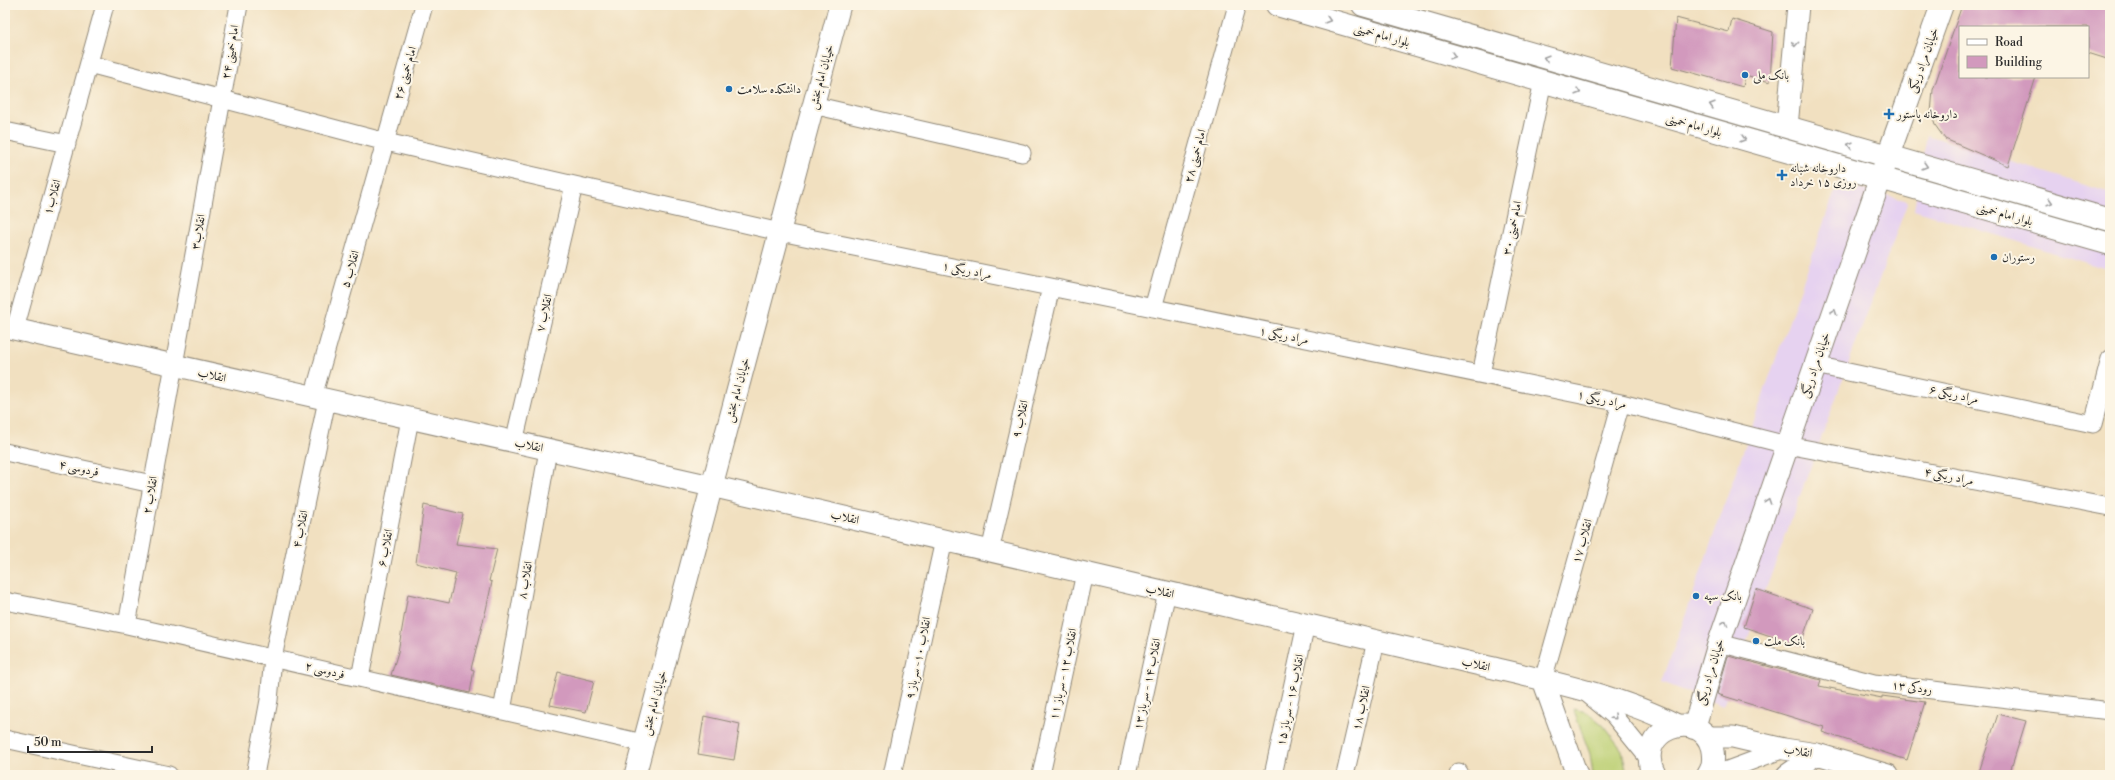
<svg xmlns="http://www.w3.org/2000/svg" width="2115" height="780" font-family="'Libre Bodoni',Amiri,serif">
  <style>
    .built { fill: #e6d2f0 }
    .green { fill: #bbcf72; stroke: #737d4e }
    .building { fill: #d299bd }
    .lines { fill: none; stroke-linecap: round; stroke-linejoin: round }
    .minor-casing { stroke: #8e8676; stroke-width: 19 }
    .tertiary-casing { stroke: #8e8676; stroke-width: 23 }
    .secondary-casing { stroke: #8e8676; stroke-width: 24 }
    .minor { stroke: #fff; stroke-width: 17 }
    .tertiary { stroke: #fff; stroke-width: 21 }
    .secondary { stroke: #fff; stroke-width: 22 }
    .oneway { stroke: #a0a0a0 }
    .poi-dot { fill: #1f6fb2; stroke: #fcf5e5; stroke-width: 1.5 }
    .labels { text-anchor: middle; stroke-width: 4; stroke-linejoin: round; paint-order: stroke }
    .street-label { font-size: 12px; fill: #2b2b2b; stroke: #fcf5e5 }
    .poi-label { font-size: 12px; fill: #2b2b2b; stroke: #fcf5e5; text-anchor: start }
  </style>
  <rect width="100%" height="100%" fill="#fcf5e5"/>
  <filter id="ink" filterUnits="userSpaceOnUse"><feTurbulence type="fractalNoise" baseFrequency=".025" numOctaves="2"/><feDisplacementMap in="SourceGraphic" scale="8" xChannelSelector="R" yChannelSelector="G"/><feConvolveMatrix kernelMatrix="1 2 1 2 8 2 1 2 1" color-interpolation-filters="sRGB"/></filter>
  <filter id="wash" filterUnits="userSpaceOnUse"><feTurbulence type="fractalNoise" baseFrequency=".012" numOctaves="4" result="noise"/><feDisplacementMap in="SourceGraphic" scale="16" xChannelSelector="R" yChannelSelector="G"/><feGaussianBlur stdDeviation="0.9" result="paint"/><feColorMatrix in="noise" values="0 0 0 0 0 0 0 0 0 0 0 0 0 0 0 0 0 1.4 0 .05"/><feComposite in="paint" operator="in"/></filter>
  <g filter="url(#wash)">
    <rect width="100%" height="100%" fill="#f1e0c0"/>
    <path class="built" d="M 1927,135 L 2110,193 L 2110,270 L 1914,210 Z
      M 1838,182 L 1908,201 L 1723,706 L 1662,682 Z"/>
    <path class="green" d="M 1573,709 L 1587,712 L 1603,725 L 1622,750 L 1627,775 L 1593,775 L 1590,754 Z"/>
    <g id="blocks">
      <path class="building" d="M 1962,5 L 2110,5 L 2110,60 L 2088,53 L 2088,27 L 1960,27 L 1960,77 L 2036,77 L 2008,166 L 1945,139 L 1935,125 L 1931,113 L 1933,90 Z
        M 1676,18 L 1729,32 L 1732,19 L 1773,32 L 1770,82 L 1745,75 L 1743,87 L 1672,67 Z
        M 424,505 L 463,514 L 456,544 L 497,549 L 489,581 L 492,582 L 486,610 L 471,669 L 474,670 L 470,693 L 391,675 L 398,652 L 408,594 L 449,603 L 456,573 L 416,563 Z
        M 1756,589 L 1813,609 L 1800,646 L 1744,627 Z
        M 1728,656 L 1821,680 L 1819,686 L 1882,698 L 1882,696 L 1925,702 L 1907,760 L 1822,732 L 1824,727 L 1717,694 Z
        M 558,672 L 594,681 L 586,712 L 550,705 Z
        M 1998,714 L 2026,721 L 2009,775 L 1978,775 Z
        M 704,716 L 740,724 L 734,760 L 698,754 Z"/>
    </g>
  </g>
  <g filter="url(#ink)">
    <use href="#blocks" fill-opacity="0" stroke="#8e8676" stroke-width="1"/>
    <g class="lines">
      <defs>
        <path id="minor" d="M 89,64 L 386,142 L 780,232 L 1621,403 L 1787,445 L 2110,507
          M 813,105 L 1022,153
          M 5,131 L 67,144
          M 1153,308 L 1237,5
          M 15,329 L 105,5
          M 1815,365 L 2093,424 L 2110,359
          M 1481,374 L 1543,81
          M 313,397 L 424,5
          M 514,442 L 574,185
          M 5,452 L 152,484
          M 990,551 L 1051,287
          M 5,601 L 127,625 L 643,743
          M 127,625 L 239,5
          M 1719,643 L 1874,683 L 2110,711
          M 360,678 L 410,419
          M 1543,680 L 1621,403
          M 1585,692 L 1614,716 L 1649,759 L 1648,767
          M 502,711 L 548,450
          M 5,739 L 169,775
          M 255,775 L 269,700 L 273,658 L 327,400
          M 892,775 L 944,540
          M 1041,775 L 1085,573
          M 1127,775 L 1167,592
          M 1273,775 L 1306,624
          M 1345,775 L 1376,641
          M 1458,775 L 1459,772
          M 1714,775 L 1784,749"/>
        <path id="tertiary" d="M 1787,127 L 1798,5
          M 5,327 L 711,486 L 1489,667 C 1549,681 1624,697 1679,726
          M 1543,680 L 1577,775
          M 1707,737 L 1733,737 L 1784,749 L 1817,754 L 1888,775
          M 635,775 L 840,5
          M 1787,775 L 1817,754"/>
        <path id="secondary" d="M 1277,5 L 2110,244
          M 1363,5 L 2110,220
          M 1694,728 L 1719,643 L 1888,156 L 1942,5
          M 1655,775 C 1630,730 1701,705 1712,748 C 1714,758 1714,767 1708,775"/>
      </defs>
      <use href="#minor" class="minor-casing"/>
      <use href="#tertiary" class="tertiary-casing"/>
      <use href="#secondary" class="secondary-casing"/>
      <use href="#minor" class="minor"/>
      <use href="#tertiary" class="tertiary"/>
      <use href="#secondary" class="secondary"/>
    </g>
    <defs><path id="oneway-chevron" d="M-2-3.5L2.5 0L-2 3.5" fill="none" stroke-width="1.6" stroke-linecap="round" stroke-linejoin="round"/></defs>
    <g class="oneway">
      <use href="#oneway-chevron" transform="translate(1328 20) rotate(16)"/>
      <use href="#oneway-chevron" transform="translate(1795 44) rotate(95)"/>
      <use href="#oneway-chevron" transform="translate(1453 56) rotate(16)"/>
      <use href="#oneway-chevron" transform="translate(1546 58) rotate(-164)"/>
      <use href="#oneway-chevron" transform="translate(1578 92) rotate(16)"/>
      <use href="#oneway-chevron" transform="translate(1712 105) rotate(-164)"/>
      <use href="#oneway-chevron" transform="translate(1743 139) rotate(16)"/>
      <use href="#oneway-chevron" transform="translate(1850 145) rotate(-164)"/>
      <use href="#oneway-chevron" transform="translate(1925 166) rotate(16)"/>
      <use href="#oneway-chevron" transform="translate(2050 202) rotate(16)"/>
      <use href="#oneway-chevron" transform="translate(1834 312) rotate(-71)"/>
      <use href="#oneway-chevron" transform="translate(1768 501) rotate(-71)"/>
      <use href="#oneway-chevron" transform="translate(1725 623) rotate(-71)"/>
      <use href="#oneway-chevron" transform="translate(1614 717) rotate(44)"/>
    </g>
  </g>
  <g class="poi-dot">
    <circle cx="1745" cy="75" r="4"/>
    <circle cx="729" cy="89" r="4"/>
    <path d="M1887 108h4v4h4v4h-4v4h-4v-4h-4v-4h4z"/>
    <path d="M1780 169h4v4h4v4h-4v4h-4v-4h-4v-4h4z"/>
    <circle cx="1994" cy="257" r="4"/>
    <circle cx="1696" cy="596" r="4"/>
    <circle cx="1756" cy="641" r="4"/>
  </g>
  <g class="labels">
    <g class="street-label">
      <text transform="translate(1382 35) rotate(16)" y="4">بلوار امام خمینی</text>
      <text transform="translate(230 52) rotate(-80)" y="4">امام خمینی ۲۴</text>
      <text transform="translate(1923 60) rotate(-70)" y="4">خیابان مراد ریگی</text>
      <text transform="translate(405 73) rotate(-74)" y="4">امام خمینی ۲۶</text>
      <text transform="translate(821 77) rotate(-75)" y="4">خیابان امام بخش</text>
      <text transform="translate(1694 125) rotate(16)" y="4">بلوار امام خمینی</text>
      <text transform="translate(1195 156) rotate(-75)" y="4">امام خمینی ۲۸</text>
      <text transform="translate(52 197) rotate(-74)" y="4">انقلاب۱</text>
      <text transform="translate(2005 214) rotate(16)" y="4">بلوار امام خمینی</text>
      <text transform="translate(1512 228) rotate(-78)" y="4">امام خمینی ۳۰</text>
      <text transform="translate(198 232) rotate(-80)" y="4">انقلاب۳</text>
      <text transform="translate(350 269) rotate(-74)" y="4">انقلاب ۵</text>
      <text transform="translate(967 270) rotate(11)" y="4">مراد ریگی ۱</text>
      <text transform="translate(544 313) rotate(-77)" y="4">انقلاب ۷</text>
      <text transform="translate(1284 335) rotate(11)" y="4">مراد ریگی ۱</text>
      <text transform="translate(1815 365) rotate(-71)" y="4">خیابان مراد ریگی</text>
      <text transform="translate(212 375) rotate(13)" y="4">انقلاب</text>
      <text transform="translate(737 390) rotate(-75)" y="4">خیابان امام بخش</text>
      <text transform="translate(1954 394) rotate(12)" y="4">مراد ریگی ۶</text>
      <text transform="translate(1602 399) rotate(12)" y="4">مراد ریگی ۱</text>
      <text transform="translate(1020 419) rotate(-77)" y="4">انقلاب ۹</text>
      <text transform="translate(529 445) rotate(12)" y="4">انقلاب</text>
      <text transform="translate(79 468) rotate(12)" y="4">فردوسی ۴</text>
      <text transform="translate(1949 476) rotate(11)" y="4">مراد ریگی ۴</text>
      <text transform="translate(150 495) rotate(-80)" y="4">انقلاب ۲</text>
      <text transform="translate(845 517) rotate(13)" y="4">انقلاب</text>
      <text transform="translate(300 529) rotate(-78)" y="4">انقلاب ۴</text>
      <text transform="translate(1582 541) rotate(-74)" y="4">انقلاب ۱۷</text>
      <text transform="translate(385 548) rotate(-79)" y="4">انقلاب ۶</text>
      <text transform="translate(525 580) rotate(-80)" y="4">انقلاب ۸</text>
      <text transform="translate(1160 591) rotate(13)" y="4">انقلاب</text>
      <text transform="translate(918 658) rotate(-78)" y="4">انقلاب ۱۰- سرباز ۹</text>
      <text transform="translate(1476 664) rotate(13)" y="4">انقلاب</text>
      <text transform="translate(325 670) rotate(13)" y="4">فردوسی ۲</text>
      <text transform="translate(1710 672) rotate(-73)" y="4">خیابان مراد ریگی</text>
      <text transform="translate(1063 674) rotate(-78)" y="4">انقلاب ۱۲ - سرباز ۱۱</text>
      <text transform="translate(1147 684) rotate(-78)" y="4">انقلاب ۱۴ - سرباز ۱۳</text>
      <text transform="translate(1912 687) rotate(7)" y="4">رودکی ۱۳</text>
      <text transform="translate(1290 700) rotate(-78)" y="4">انقلاب ۱۶ - سرباز ۱۵</text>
      <text transform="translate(654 703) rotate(-75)" y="4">خیابان امام بخش</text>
      <text transform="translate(1361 708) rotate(-77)" y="4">انقلاب ۱۸</text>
      <text transform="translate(1798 751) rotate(9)" y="4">انقلاب</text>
    </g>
    <g class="poi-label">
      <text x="1753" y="79">بانک ملی</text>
      <text x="737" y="93">دانشکده سلامت</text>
      <text x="1897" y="118">داروخانه پاستور</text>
      <text x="1790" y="172">داروخانه شبانه<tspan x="1790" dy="14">روزی ۱۵ خرداد</tspan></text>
      <text x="2002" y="261">رستوران</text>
      <text x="1704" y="600">بانک سپه</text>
      <text x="1764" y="645">بانک ملت</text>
    </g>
  </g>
  <rect width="2115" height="780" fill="none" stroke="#fcf5e5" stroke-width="20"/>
  <rect x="1959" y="26" width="130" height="52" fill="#fcf5e5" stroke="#a8a49b"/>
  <rect x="1967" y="39" width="20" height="6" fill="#ffffff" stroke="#a8a49b"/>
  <text x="1995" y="46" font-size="12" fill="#2b2b2b">Road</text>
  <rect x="1967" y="56" width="20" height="12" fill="#d299bd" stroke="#a8a49b"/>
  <text x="1995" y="66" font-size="12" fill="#2b2b2b">Building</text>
  <path d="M28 746v6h124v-6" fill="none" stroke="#2b2b2b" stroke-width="2"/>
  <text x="34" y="746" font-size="12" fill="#2b2b2b" stroke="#fcf5e5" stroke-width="3" paint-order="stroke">50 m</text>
</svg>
